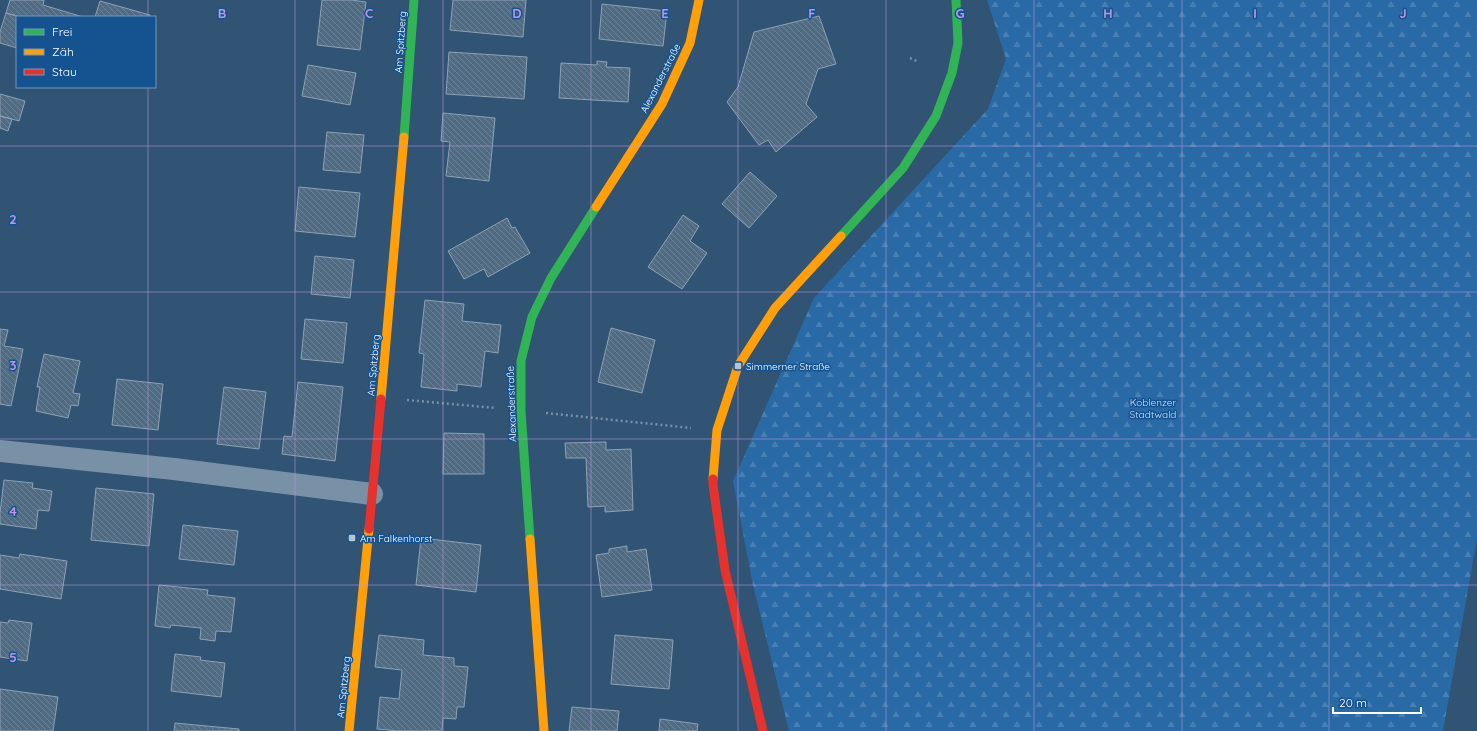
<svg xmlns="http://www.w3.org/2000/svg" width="1477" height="731" font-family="Quicksand,sans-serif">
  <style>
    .forest { fill: url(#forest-firs) }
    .building { fill: url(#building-back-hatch); stroke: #8da2b5 }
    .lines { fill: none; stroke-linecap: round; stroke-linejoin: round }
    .path { stroke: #7891a7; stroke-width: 2.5; stroke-dasharray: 2 3; stroke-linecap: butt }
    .street { stroke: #7891a7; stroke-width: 22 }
    .fast { stroke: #30b455; stroke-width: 9 }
    .slow { stroke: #ff9f0a; stroke-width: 9 }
    .jam { stroke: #e5322d; stroke-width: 9 }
    .grid { fill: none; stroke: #bd96df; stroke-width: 1; stroke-opacity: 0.55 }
    .poi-dot { fill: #b7c3ce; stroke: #155390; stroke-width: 1.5 }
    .labels { text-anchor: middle; stroke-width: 3; stroke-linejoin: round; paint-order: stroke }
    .street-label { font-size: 10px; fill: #fff; stroke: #155390 }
    .poi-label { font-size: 10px; fill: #fff; stroke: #155390; text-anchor: start }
    .park-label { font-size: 10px; fill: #c8e3fc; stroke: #155390 }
    .grid-label { font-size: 13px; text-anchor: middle; font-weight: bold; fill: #bd96df; stroke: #155390; stroke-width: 3; stroke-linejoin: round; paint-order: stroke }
  </style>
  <defs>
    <pattern id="forest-firs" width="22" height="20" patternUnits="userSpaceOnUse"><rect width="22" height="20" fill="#296aa6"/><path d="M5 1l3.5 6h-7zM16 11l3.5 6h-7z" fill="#4980b3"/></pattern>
    <pattern id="building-back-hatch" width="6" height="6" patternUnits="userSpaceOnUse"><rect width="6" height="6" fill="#506b84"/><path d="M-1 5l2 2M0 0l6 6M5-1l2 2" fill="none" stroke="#6a8196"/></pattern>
  </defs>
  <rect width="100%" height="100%" fill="#315374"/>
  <path class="forest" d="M 987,0 L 1477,0 L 1477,538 L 1443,731 L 789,731 L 753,585 L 733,481 L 814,298 L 988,109 L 1006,59 Z"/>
  <path class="building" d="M 10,0 L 44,0 L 43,5 L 83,17 L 20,17 L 6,13 Z
    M 322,0 L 351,0 L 366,2 L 360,50 L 317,45 Z
    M 453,0 L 526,0 L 523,37 L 450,30 Z
    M 100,1 L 150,15 L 149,17 L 95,17 Z
    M 602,4 L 667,11 L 663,46 L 599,39 Z
    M 6,13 L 20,17 L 17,17 L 17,48 L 0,43 L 0,32 Z
    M 819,16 L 836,64 L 818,69 L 806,104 L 817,117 L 776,152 L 768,140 L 759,145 L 727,102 L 738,87 L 754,32 Z
    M 449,52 L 527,57 L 524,99 L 446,94 Z
    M 597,61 L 607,62 L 606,67 L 630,68 L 628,102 L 559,98 L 561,63 L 597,65 Z
    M 308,65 L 356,73 L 350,105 L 302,96 Z
    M 0,94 L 25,101 L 19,121 L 0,116 Z
    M 443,113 L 495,118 L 489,181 L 446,176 L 450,142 L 441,141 Z
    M 0,116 L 12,119 L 8,131 L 0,128 Z
    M 327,132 L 364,135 L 360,173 L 323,170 Z
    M 750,172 L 777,196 L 749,228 L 722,204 Z
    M 299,187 L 360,193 L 355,237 L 295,231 Z
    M 683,215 L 699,226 L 690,241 L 707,253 L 682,289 L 648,267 Z
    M 507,218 L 512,228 L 515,227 L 530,253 L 488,277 L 484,269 L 464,279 L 448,251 Z
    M 315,256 L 354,260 L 350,298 L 311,294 Z
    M 425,300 L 464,304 L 462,321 L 501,325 L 498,353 L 485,351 L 481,387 L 457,384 L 457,391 L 421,387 L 424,354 L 419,353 Z
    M 305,319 L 347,323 L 343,363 L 301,359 Z
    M 611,328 L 655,340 L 642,393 L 598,382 Z
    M 0,329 L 8,330 L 4,346 L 23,349 L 11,406 L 0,404 Z
    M 44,354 L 80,361 L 73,393 L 80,394 L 78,406 L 71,405 L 68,418 L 36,411 L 40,387 L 37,387 Z
    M 117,379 L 163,384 L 158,430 L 112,425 Z
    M 298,382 L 343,387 L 335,461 L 282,454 L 284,436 L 292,437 Z
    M 224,387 L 266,392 L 259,449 L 217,444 Z
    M 444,433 L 484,434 L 484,474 L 443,474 Z
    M 606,442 L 606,450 L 631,449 L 633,510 L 605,512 L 605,506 L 588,507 L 586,458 L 566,458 L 565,443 Z
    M 4,480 L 33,483 L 32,488 L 52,491 L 49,511 L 38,510 L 36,529 L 0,524 L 0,513 Z
    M 96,488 L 154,494 L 149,546 L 91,540 Z
    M 183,525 L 238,531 L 234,565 L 179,559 Z
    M 421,538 L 481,545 L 476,592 L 416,585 Z
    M 627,546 L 627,552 L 646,549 L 652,590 L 602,597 L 596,555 L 609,553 L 609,549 Z
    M 20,554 L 67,561 L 61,599 L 0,589 L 0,555 L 19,558 Z
    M 159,585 L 208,590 L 207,595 L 235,598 L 231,632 L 216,631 L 215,641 L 200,639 L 201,628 L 171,625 L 170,628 L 155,626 Z
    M 9,620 L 32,623 L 27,661 L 0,657 L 0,622 L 8,623 Z
    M 379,635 L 424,640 L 423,655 L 454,658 L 454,666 L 468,667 L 464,707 L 457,707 L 456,719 L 443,718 L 442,731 L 399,731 L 377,729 L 380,697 L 399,699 L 402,670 L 375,667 Z
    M 615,635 L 673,640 L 669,689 L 611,684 Z
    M 175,654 L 201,657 L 200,660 L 225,663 L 221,697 L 171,691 Z
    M 0,689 L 58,697 L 53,731 L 0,731 Z
    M 572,707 L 619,711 L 617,731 L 569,731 Z
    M 660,719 L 698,724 L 697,731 L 659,731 Z
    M 175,723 L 239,729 L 239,731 L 174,731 Z"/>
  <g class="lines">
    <path class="path" d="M 910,58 L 919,62
      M 407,400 L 496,408
      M 546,413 L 691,428"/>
    <path class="street" d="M 0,451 L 174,469 L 372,494"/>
    <path class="fast" d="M 404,137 L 414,0
      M 841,236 L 903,168 L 936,116 L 952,73 L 958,43 L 956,0
      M 530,539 L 521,411 L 521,361 L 532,317 L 551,278 L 596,207"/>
    <path class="slow" d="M 596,207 L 662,104 L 690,43 L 699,0
      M 381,399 L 404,137
      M 713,479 L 717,430 L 738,366 L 775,308 L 841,236
      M 530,539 L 544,731
      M 349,731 L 369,529"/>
    <path class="jam" d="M 713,479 L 713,485 L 725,570 L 763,731
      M 369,529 L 381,399"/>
  </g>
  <path class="grid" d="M 148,0 L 148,17M 295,0 L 295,731M 443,0 L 443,731M 591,0 L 591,731M 738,0 L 738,731M 886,0 L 886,731M 1034,0 L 1034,731M 1182,0 L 1182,731M 1329,0 L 1329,731M 148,87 L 148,731M 0,146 L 1477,146M 0,292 L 1477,292M 0,439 L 1477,439M 0,585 L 1477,585"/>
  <g class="poi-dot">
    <rect x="734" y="362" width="8" height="8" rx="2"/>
    <rect x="348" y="534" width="8" height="8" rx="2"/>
  </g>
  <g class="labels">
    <g class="street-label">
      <text transform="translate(400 42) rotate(-86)" y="4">Am Spitzberg</text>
      <text transform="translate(660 78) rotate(-63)" y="4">Alexanderstraße</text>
      <text transform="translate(373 365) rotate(-85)" y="4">Am Spitzberg</text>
      <text transform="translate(511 404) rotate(-92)" y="4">Alexanderstraße</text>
      <text transform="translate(343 687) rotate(-84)" y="4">Am Spitzberg</text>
    </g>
    <g class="poi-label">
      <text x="746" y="370">Simmerner Straße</text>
      <text x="360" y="542">Am Falkenhorst</text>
    </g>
    <g class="park-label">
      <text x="1153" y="406">Koblenzer<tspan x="1153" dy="12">Stadtwald</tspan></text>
    </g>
  </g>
  <g class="grid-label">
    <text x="222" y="18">B</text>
    <text x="369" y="18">C</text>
    <text x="517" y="18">D</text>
    <text x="665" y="18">E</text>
    <text x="812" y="18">F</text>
    <text x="960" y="18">G</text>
    <text x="1108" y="18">H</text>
    <text x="1255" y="18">I</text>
    <text x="1403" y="18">J</text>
    <text x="13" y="224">2</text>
    <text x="13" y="370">3</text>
    <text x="13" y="516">4</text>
    <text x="13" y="662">5</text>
  </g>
  <rect x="16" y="16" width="140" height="72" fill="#155390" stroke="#7398bc"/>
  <rect x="24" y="29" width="20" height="6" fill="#30b455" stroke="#7398bc"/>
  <text x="52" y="36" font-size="12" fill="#ffffff">Frei</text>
  <rect x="24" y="49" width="20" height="6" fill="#ff9f0a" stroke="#7398bc"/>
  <text x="52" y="56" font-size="12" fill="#ffffff">Zäh</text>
  <rect x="24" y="69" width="20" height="6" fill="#e5322d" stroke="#7398bc"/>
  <text x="52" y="76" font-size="12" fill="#ffffff">Stau</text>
  <path d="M1333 707v6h88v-6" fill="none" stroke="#ffffff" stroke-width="2"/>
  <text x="1339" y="707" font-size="12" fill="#ffffff" stroke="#155390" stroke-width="3" paint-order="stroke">20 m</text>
</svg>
